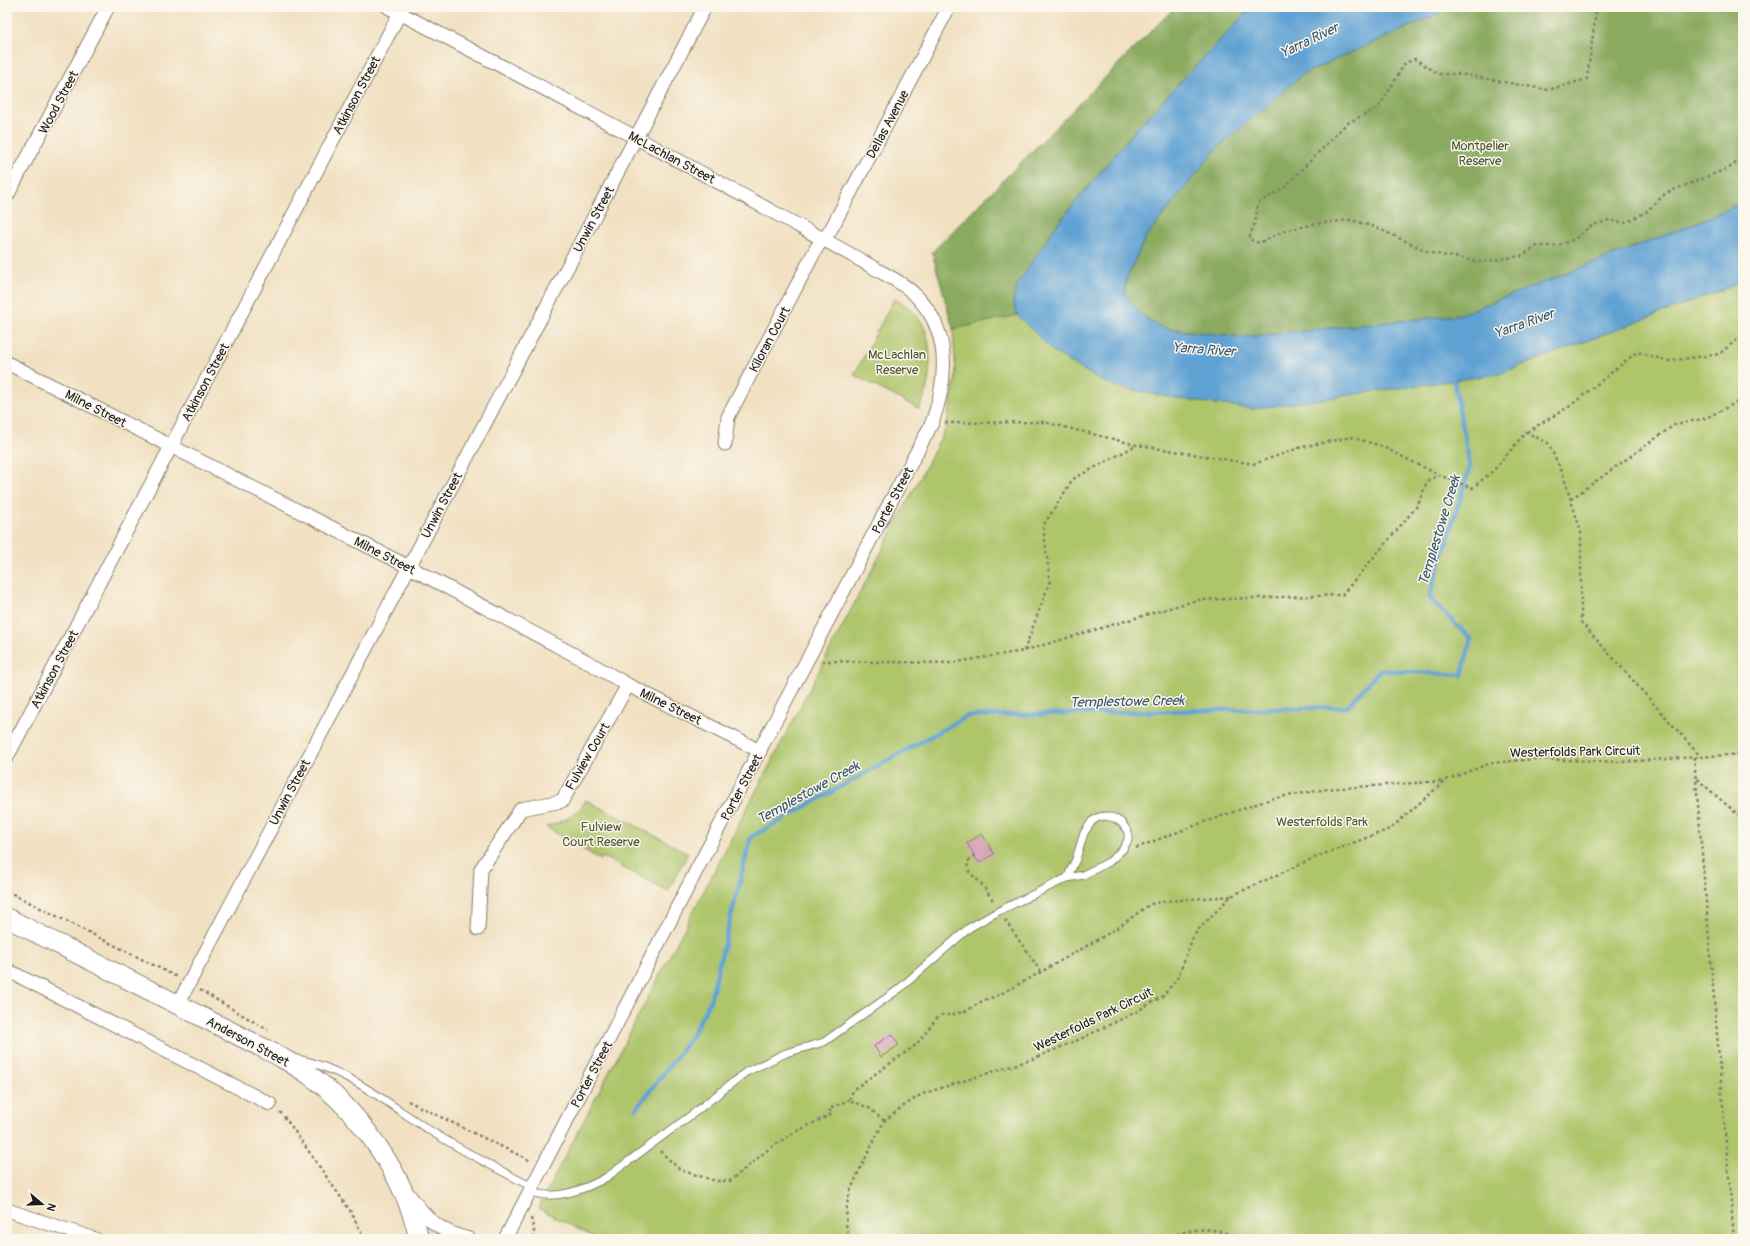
<svg xmlns="http://www.w3.org/2000/svg" width="1750" height="1246" font-family="Pangolin,sans-serif">
  <style>
    .green { fill: #aec56a; stroke: #657043 }
    .forest { fill: #8aaa5e; stroke: #53633d }
    .water { fill: #5fa1d3; stroke: #3e5e78 }
    .lines { fill: none; stroke-linecap: round; stroke-linejoin: round }
    .stream { stroke: #5fa1d3; stroke-width: 4.5 }
    .building { fill: #d69fb5 }
    .service-casing { stroke: #867e6e; stroke-width: 9 }
    .minor-casing { stroke: #867e6e; stroke-width: 15 }
    .secondary-casing { stroke: #867e6e; stroke-width: 21 }
    .path { stroke: #867e6e; stroke-width: 2.5; stroke-dasharray: 3 3; stroke-linecap: butt }
    .service { stroke: #fff; stroke-width: 7 }
    .minor { stroke: #fff; stroke-width: 13 }
    .secondary { stroke: #fff; stroke-width: 19 }
    .labels { text-anchor: middle; stroke-width: 3; stroke-linejoin: round; paint-order: stroke }
    .street-label { font-size: 13px; fill: #1c1c1c; stroke: #fbf7ec }
    .park-label { font-size: 13px; fill: #4f5737; stroke: #fbf7ec }
    .water-label { font-size: 14px; font-style: italic; fill: #3a586e; stroke: #fbf7ec }
  </style>
  <rect width="100%" height="100%" fill="#fbf7ec"/>
  <filter id="ink" filterUnits="userSpaceOnUse"><feTurbulence type="fractalNoise" baseFrequency=".025" numOctaves="2"/><feDisplacementMap in="SourceGraphic" scale="8" xChannelSelector="R" yChannelSelector="G"/><feConvolveMatrix kernelMatrix="1 2 1 2 8 2 1 2 1" color-interpolation-filters="sRGB"/></filter>
  <filter id="wash" filterUnits="userSpaceOnUse"><feTurbulence type="fractalNoise" baseFrequency=".012" numOctaves="4" result="noise"/><feDisplacementMap in="SourceGraphic" scale="16" xChannelSelector="R" yChannelSelector="G"/><feGaussianBlur stdDeviation="0.9" result="paint"/><feColorMatrix in="noise" values="0 0 0 0 0 0 0 0 0 0 0 0 0 0 0 0 0 1.4 0 .05"/><feComposite in="paint" operator="in"/></filter>
  <g filter="url(#wash)">
    <rect width="100%" height="100%" fill="#f1e0c1"/>
    <path class="green" d="M 1743,278 L 1743,1239 L 597,1239 L 538,1208 L 946,428 L 956,376 L 953,329 L 1017,315 L 1019,317 L 1509,370 L 1669,310 Z
      M 894,299 C 904,304 914,310 920,320 C 933,338 931,371 926,392 C 925,398 921,404 919,409 L 854,375 Z
      M 586,800 L 688,853 L 668,891 L 603,857 L 601,860 L 546,827 C 563,821 577,816 586,800 Z"/>
    <path class="forest" d="M 1175,7 L 1258,7 L 1245,14 L 1138,127 L 1056,226 L 1013,301 L 1017,315 L 953,329 L 932,252 Z
      M 1461,7 L 1743,7 L 1743,202 L 1704,220 L 1459,315 L 1243,337 L 1169,329 L 1158,326 L 1143,316 L 1131,303 L 1125,293 L 1126,280 L 1145,238 L 1216,149 L 1303,74 L 1442,12 Z"/>
    <path class="water" d="M 1258,7 L 1461,7 L 1442,12 L 1303,74 L 1216,149 L 1145,238 L 1126,280 L 1125,293 L 1131,303 L 1143,316 L 1158,326 L 1169,329 L 1243,337 L 1459,315 L 1704,220 L 1743,202 L 1743,282 L 1499,374 L 1252,409 L 1179,399 L 1117,387 L 1098,379 L 1054,352 L 1017,315 L 1013,301 L 1017,285 L 1056,226 L 1138,127 L 1245,14 Z"/>
    <g class="lines">
      <path class="stream" d="M 636,1109 L 690,1039 L 710,1001 L 751,837 L 967,716 L 1347,707 L 1380,670 L 1462,675 L 1471,639 L 1429,598 L 1470,467 L 1453,376"/>
    </g>
    <g id="blocks">
      <path class="building" d="M 982,834 L 994,854 L 979,863 L 967,843 Z
        M 892,1034 L 899,1045 L 881,1057 L 874,1046 Z"/>
    </g>
  </g>
  <g filter="url(#ink)">
    <use href="#blocks" fill-opacity="0" stroke="#867e6e" stroke-width="1"/>
    <g class="lines">
      <defs>
        <path id="service" d="M 298,1059 C 348,1070 384,1101 426,1128 C 460,1150 496,1168 532,1187
          M 530,1191 C 554,1202 586,1189 607,1177 L 694,1113 L 746,1072 L 786,1053 L 824,1042 L 899,989 L 969,928 L 999,911 L 1067,878 L 1083,875 L 1109,862 L 1123,849 L 1128,840 L 1128,832 L 1122,823 L 1114,818 L 1106,816 L 1099,817 L 1092,821 L 1084,833 L 1076,859 L 1067,878"/>
        <path id="minor" d="M 388,7 C 518,74 647,143 775,213 C 806,230 838,247 869,265 C 885,275 905,283 918,298 C 952,334 947,381 932,423 L 695,873 L 505,1239
          M 7,196 L 108,7
          M 7,363 L 409,567 L 584,660 L 628,685 L 760,751
          M 725,444 L 728,417 L 817,247 L 830,231 L 949,7
          M 7,757 L 403,7
          M 478,929 L 481,869 L 521,809 L 562,801 L 628,685
          M 7,970 L 270,1104
          M 178,1004 L 705,7
          M 409,1195 C 428,1220 438,1231 469,1239
          M 7,1210 L 95,1239"/>
        <path id="secondary" d="M 7,918 L 277,1055 C 287,1061 298,1067 308,1074 C 360,1111 406,1177 419,1239"/>
      </defs>
      <use href="#service" class="service-casing"/>
      <use href="#minor" class="minor-casing"/>
      <use href="#secondary" class="secondary-casing"/>
      <path class="path" d="M 1607,7 L 1596,12 L 1587,79 L 1548,90 L 1460,74 L 1438,74 L 1415,59 L 1405,63 L 1379,107 L 1346,124 L 1284,188 L 1258,203 L 1255,222 L 1249,239 L 1259,243 L 1284,231 L 1320,223 L 1351,220 L 1375,227 L 1431,253 L 1481,262 L 1521,256 L 1537,246 L 1556,246 L 1575,239 L 1589,227 L 1609,220 L 1625,223 L 1646,212 L 1666,193 L 1729,168 L 1743,158
        M 945,423 L 1044,422 L 1137,445 L 1254,464 L 1302,447 L 1351,437 L 1381,446 L 1439,475
        M 1527,432 L 1570,406 L 1637,352 L 1668,361 L 1719,354 L 1743,335
        M 1571,499 L 1674,425 L 1706,418 L 1743,399
        M 1024,651 L 1050,581 L 1043,526 L 1073,479 L 1137,445
        M 822,661 L 951,663 L 1023,651 L 1197,600 L 1342,595 L 1418,505 L 1427,481 L 1439,475 L 1472,488 L 1494,470 L 1526,432 L 1548,443 L 1562,472 L 1581,532 L 1581,622 L 1701,757
        M 1694,757 L 1734,1239
        M 1697,779 L 1743,819
        M 1136,848 L 1204,822 L 1274,798 L 1327,789 L 1445,781
        M 974,855 L 967,863 L 969,872 L 981,883 L 994,902
        M 7,891 L 177,977
        M 1005,920 L 1041,972
        M 200,990 L 268,1030
        M 408,1101 L 531,1161
        M 280,1112 L 289,1123 L 351,1212 L 364,1239
        M 884,1121 L 869,1108 L 849,1100 L 854,1089 L 916,1045 L 937,1018 L 942,1015 L 951,1015 L 966,1011 L 984,1000 L 997,996 L 1041,972 L 1116,929 L 1150,904 L 1166,901 L 1231,896
        M 660,1151 L 680,1170 L 716,1181 L 730,1181 L 770,1148 L 795,1132 L 832,1114 L 829,1109 L 849,1100
        M 531,1218 L 534,1231 L 534,1239
        M 849,1239 L 846,1224 L 847,1204 L 851,1189 L 859,1171 L 884,1121 L 905,1105 L 922,1094 L 1030,1060 L 1080,1039 L 1134,1013 L 1163,996 L 1178,977 L 1193,937 L 1199,929 L 1231,896 L 1316,857 L 1390,829 L 1446,780 L 1491,763 L 1534,759 L 1621,762 L 1743,754
        M 1166,1239 C 1188,1227 1218,1226 1240,1239"/>
      <use href="#service" class="service"/>
      <use href="#minor" class="minor"/>
      <use href="#secondary" class="secondary"/>
    </g>
  </g>
  <g class="labels">
    <g class="street-label">
      <text transform="translate(356 95) rotate(-62)" y="5">Atkinson Street</text>
      <text transform="translate(58 102) rotate(-62)" y="5">Wood Street</text>
      <text transform="translate(887 124) rotate(-62)" y="5">Dellas Avenue</text>
      <text transform="translate(672 157) rotate(28)" y="5">McLachlan Street</text>
      <text transform="translate(593 219) rotate(-62)" y="5">Unwin Street</text>
      <text transform="translate(769 339) rotate(-62)" y="5">Kiloran Court</text>
      <text transform="translate(205 382) rotate(-62)" y="5">Atkinson Street</text>
      <text transform="translate(96 408) rotate(27)" y="5">Milne Street</text>
      <text transform="translate(892 500) rotate(-62)" y="5">Porter Street</text>
      <text transform="translate(441 505) rotate(-62)" y="5">Unwin Street</text>
      <text transform="translate(385 555) rotate(27)" y="5">Milne Street</text>
      <text transform="translate(54 669) rotate(-62)" y="5">Atkinson Street</text>
      <text transform="translate(671 706) rotate(26)" y="5">Milne Street</text>
      <text transform="translate(1575 751) rotate(-1)" y="5">Westerfolds Park Circuit</text>
      <text transform="translate(587 756) rotate(-60)" y="5">Fulview Court</text>
      <text transform="translate(741 787) rotate(-62)" y="5">Porter Street</text>
      <text transform="translate(289 792) rotate(-62)" y="5">Unwin Street</text>
      <text transform="translate(1093 1019) rotate(-26)" y="5">Westerfolds Park Circuit</text>
      <text transform="translate(248 1041) rotate(28)" y="5">Anderson Street</text>
      <text transform="translate(591 1074) rotate(-62)" y="5">Porter Street</text>
    </g>
    <g class="park-label">
      <text x="1480" y="150">Montpelier<tspan x="1480" dy="15">Reserve</tspan></text>
      <text x="897" y="359">McLachlan<tspan x="897" dy="15">Reserve</tspan></text>
      <text x="1322" y="826">Westerfolds Park</text>
      <text x="601" y="831">Fulview<tspan x="601" dy="15">Court Reserve</tspan></text>
    </g>
    <g class="water-label">
      <text transform="translate(1309 40) rotate(-26)" y="5">Yarra River</text>
      <text transform="translate(1524 323) rotate(-20)" y="5">Yarra River</text>
      <text transform="translate(1204 349) rotate(4)" y="5">Yarra River</text>
      <text transform="translate(1439 530) rotate(-73)" y="5">Templestowe Creek</text>
      <text transform="translate(1127 701) rotate(-1)" y="5">Templestowe Creek</text>
      <text transform="translate(808 792) rotate(-29)" y="5">Templestowe Creek</text>
    </g>
  </g>
  <rect width="1750" height="1246" fill="none" stroke="#fbf7ec" stroke-width="24"/>
  <g transform="translate(42 1204) rotate(109)" stroke="#fbf7ec" stroke-width="3" paint-order="stroke">
  <path d="M0-3L7 15L0 10L-7 15Z" fill="#1c1c1c"/>
  <text y="-6" font-size="11" font-weight="bold" text-anchor="middle" fill="#1c1c1c">N</text>
  </g>
</svg>
